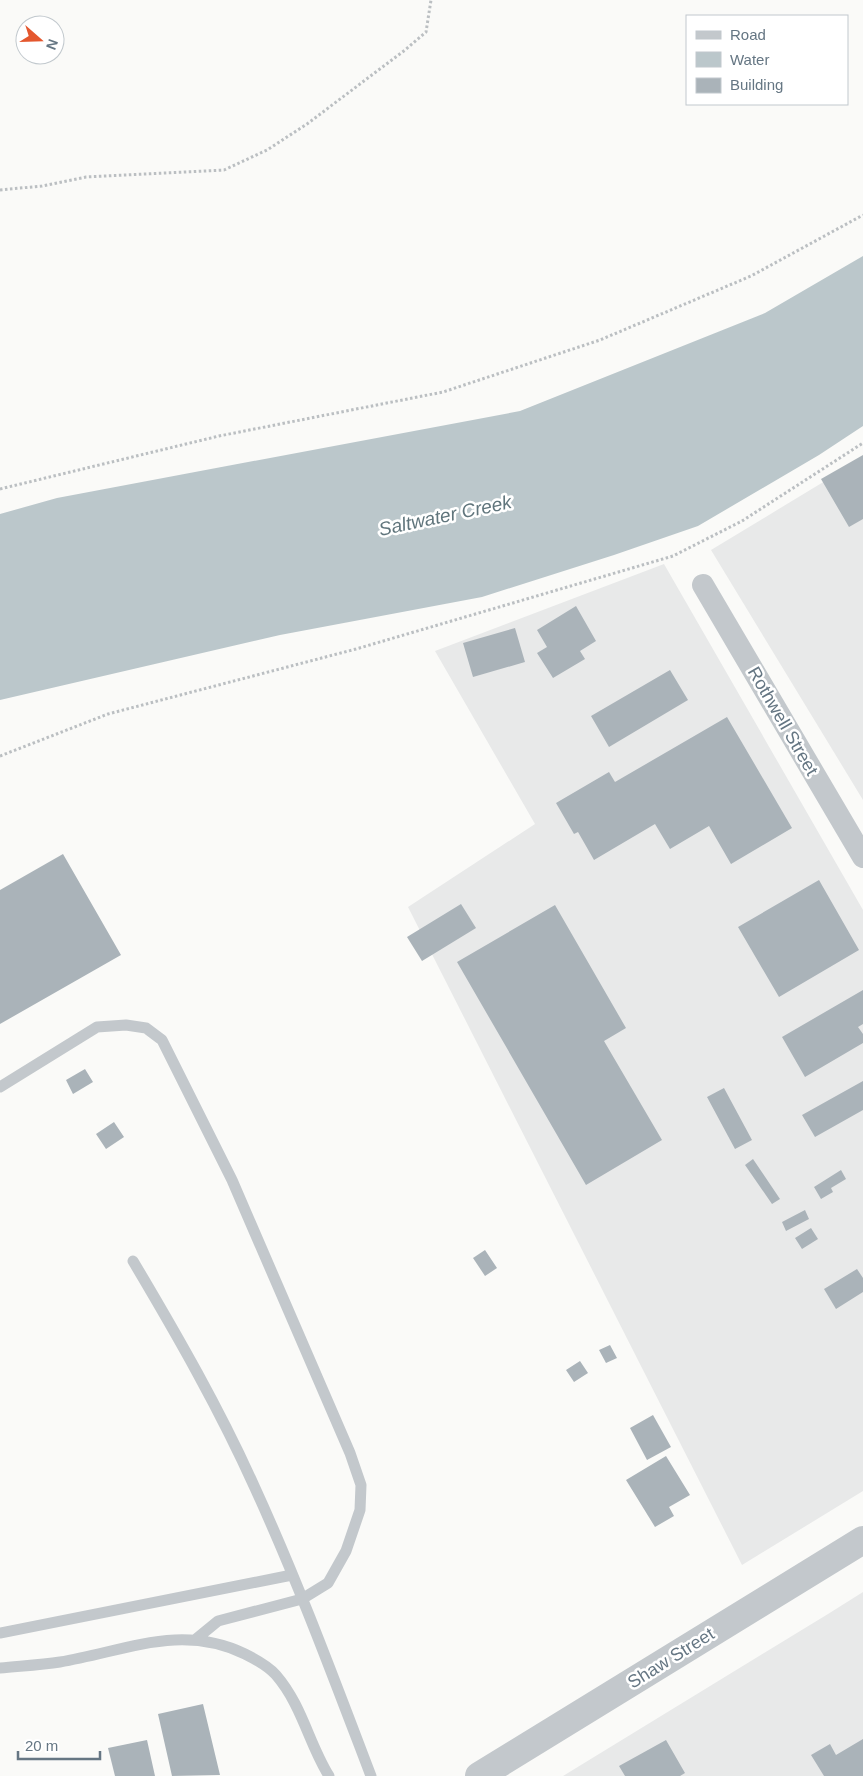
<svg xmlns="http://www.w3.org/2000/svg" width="863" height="1776" font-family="Arial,sans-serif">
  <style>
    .built { fill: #e8e9e9 }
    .water { fill: #bbc7cb }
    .building { fill: #aab3b9 }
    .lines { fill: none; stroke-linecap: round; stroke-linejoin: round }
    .path { stroke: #bbbfc2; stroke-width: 3; stroke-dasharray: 2.5 2.5; stroke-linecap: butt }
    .service { stroke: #c3c8cc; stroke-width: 11 }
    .minor { stroke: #c3c8cc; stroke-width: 22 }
    .tertiary { stroke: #c3c8cc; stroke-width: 28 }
    .labels { text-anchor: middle; stroke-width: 5; stroke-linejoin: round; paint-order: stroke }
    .street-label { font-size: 18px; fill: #657683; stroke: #fff }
    .water-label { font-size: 19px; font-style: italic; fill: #60757c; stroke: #fff }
  </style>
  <rect width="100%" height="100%" fill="#fafaf8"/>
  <path class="built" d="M 863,458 L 863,800 L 711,550 Z
    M 664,564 L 863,910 L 863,1491 L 742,1565 L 408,907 L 535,824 L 435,651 Z
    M 863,1592 L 863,1776 L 563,1776 L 828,1614 Z"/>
  <path class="water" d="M 863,256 L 863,426 L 819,455 L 698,526 L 614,555 L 482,597 L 280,635 L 0,700 L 0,514 L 57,498 L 520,411 L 765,313 Z"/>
  <path class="building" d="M 863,455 L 863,519 L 849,527 L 821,479 Z
    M 576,606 L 596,641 L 580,651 L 585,659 L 553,678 L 537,653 L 547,647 L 537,630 Z
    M 515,628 L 525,662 L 473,677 L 463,643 Z
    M 670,670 L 688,700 L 609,747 L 591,716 Z
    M 727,717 L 792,828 L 731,864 L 709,826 L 670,849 L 655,824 L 594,860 L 578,832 L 574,834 L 556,803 L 609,772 L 615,782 Z
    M 63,854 L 121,955 L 0,1024 L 0,890 Z
    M 819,880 L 859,950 L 779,997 L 738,927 Z
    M 461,904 L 476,928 L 422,961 L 407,937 Z
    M 555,905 L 626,1028 L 604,1041 L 662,1140 L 586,1185 L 457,962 Z
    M 863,990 L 863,1024 L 858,1027 L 863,1034 L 863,1043 L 805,1077 L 782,1037 Z
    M 85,1069 L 93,1082 L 73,1094 L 66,1080 Z
    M 863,1081 L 863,1110 L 815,1137 L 802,1115 Z
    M 724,1088 L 752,1140 L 735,1149 L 707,1097 Z
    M 114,1122 L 124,1137 L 106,1149 L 96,1134 Z
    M 753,1159 L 780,1199 L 772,1204 L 745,1165 Z
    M 841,1170 L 846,1179 L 831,1188 L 833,1192 L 821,1199 L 814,1187 Z
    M 805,1210 L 809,1219 L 786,1231 L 782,1222 Z
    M 811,1228 L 818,1239 L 802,1249 L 795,1238 Z
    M 485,1250 L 497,1268 L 485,1276 L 473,1258 Z
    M 857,1269 L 863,1278 L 863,1292 L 836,1309 L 824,1289 Z
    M 610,1345 L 617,1358 L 606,1363 L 599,1350 Z
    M 580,1361 L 588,1373 L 574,1382 L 566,1370 Z
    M 653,1415 L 671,1447 L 647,1460 L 630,1428 Z
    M 666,1456 L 690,1495 L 669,1507 L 674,1516 L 655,1527 L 626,1480 Z
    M 203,1704 L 220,1775 L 172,1776 L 158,1714 Z
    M 863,1739 L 863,1776 L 824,1776 L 811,1755 L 830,1744 L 836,1755 Z
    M 147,1740 L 155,1776 L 115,1776 L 108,1748 Z
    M 666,1740 L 685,1773 L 680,1776 L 625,1776 L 619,1766 Z"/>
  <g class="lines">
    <path class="path" d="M 0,190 L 42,186 L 86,177 L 224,170 L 267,150 L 307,124 L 405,50 L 426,32 L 431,0
      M 0,489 L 219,436 L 443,392 L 600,340 L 751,276 L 863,215
      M 0,756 L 108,714 L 356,649 L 673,556 L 742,521 L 863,443"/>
    <path class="service" d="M 0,1087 L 97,1027 L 126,1025 L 146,1028 L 162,1040 L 232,1180 L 350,1453 L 361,1485 L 360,1510 L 346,1551 L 328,1583 L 302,1599 L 218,1621 L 196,1639
      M 133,1261 C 177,1335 220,1410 255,1488 C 298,1582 334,1679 371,1776
      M 0,1633 L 292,1575
      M 0,1668 C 20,1666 41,1665 60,1662 C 126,1651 180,1623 245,1654 C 255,1659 269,1667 276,1675 C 302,1705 309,1744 329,1776"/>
    <path class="minor" d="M 703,585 L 863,857"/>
    <path class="tertiary" d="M 479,1776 L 863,1540"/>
  </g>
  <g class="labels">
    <g class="street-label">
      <text transform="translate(783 721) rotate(60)" y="6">Rothwell Street</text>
      <text transform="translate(671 1658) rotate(-32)" y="6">Shaw Street</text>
    </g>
    <g class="water-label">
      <text transform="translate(445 515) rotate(-12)" y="7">Saltwater Creek</text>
    </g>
  </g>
  <rect x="686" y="15" width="162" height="90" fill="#ffffff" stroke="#c1c8cd"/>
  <rect x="696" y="31" width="25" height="8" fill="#c3c8cc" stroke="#c1c8cd"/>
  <text x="730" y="40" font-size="15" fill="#657683">Road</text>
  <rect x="696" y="52" width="25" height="15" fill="#bbc7cb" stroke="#c1c8cd"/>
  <text x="730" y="65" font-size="15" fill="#657683">Water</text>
  <rect x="696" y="78" width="25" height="15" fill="#aab3b9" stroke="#c1c8cd"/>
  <text x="730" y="90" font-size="15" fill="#657683">Building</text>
  <g transform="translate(40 40) rotate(110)"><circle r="24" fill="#ffffff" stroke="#c1c8cd"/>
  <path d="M0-4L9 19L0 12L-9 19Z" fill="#e4572e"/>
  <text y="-8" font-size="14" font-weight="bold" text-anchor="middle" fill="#657683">N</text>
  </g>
  <path d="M18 1751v8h82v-8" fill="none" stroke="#657683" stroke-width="2.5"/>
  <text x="25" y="1751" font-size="15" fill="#657683" stroke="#ffffff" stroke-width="4" paint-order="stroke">20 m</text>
</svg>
